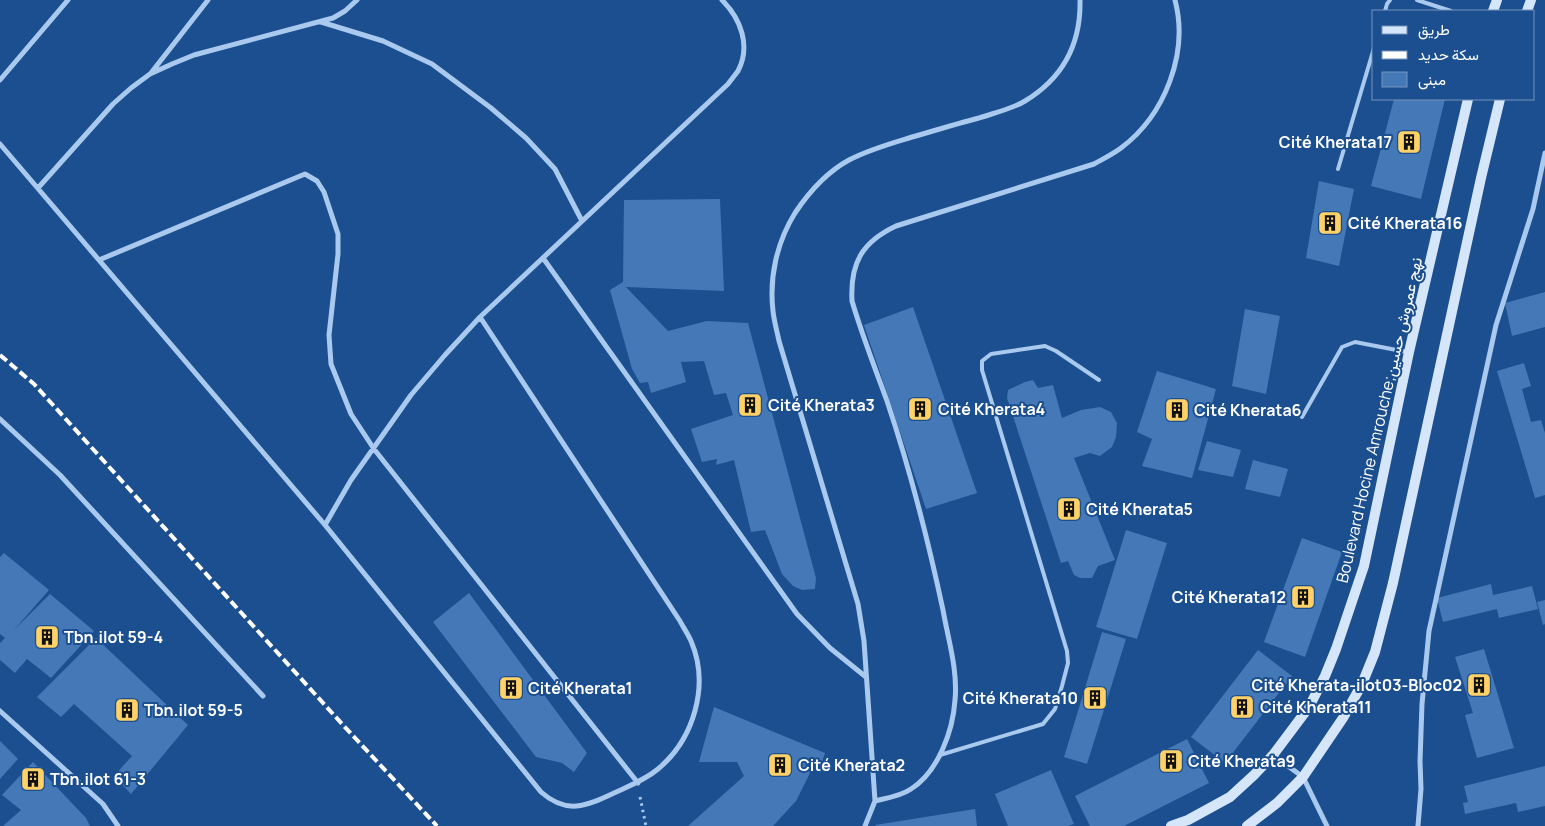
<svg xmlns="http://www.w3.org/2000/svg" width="1545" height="826" font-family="Manrope,Vazirmatn,sans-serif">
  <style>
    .building { fill: #4478b7 }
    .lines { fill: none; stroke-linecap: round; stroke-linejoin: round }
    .path { stroke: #a9c9ee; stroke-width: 3; stroke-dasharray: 2.5 4; stroke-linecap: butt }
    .lane { stroke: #a9c9ee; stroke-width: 4 }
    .street { stroke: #a9c9ee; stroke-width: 5 }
    .secondary { stroke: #d6e6fa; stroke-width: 10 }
    .rail { stroke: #fff; stroke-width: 4; stroke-dasharray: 9 4; stroke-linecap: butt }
    .labels { text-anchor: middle; stroke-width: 4; stroke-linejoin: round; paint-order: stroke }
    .poi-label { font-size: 16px; font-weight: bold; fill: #fff; stroke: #1b4f8f; text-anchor: start }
    .street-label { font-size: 16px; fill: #fff; stroke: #1b4f8f }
  </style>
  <rect width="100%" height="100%" fill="#1b4f8f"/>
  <path class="building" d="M 1394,99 L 1445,99 L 1421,199 L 1371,186 Z
    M 1319,181 L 1354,189 L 1339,266 L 1306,258 Z
    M 720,199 L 724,291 L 626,287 L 668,331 L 707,321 L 748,323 L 816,578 L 815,589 L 802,590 L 793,586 L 782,574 L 765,530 L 751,532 L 734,460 L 716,465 L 717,459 L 702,462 L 691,429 L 733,415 L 726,393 L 714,395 L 704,361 L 681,362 L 686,382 L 651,393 L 648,382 L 640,383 L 632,369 L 610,290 L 623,282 L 624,200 Z
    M 1545,292 L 1545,327 L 1512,336 L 1505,303 Z
    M 913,307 L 977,493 L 926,509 L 864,325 Z
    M 1245,309 L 1280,316 L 1266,394 L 1232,386 Z
    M 1524,363 L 1531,386 L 1522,389 L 1531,422 L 1541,420 L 1545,433 L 1545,495 L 1535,498 L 1497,371 Z
    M 1157,371 L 1216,389 L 1192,478 L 1142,466 L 1152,439 L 1137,432 Z
    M 1033,380 L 1038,388 L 1053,385 L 1062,418 L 1081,410 L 1100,407 L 1111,412 L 1117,423 L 1116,437 L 1112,447 L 1100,456 L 1090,453 L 1074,458 L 1115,560 L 1098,566 L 1092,578 L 1080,578 L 1074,575 L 1068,561 L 1061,563 L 1007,398 L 1008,390 L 1025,382 Z
    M 1207,441 L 1241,450 L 1233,477 L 1198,470 Z
    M 1253,460 L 1288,469 L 1280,497 L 1245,489 Z
    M 1126,530 L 1167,543 L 1137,639 L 1096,627 Z
    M 1302,538 L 1342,552 L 1305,657 L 1264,642 Z
    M 4,553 L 49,590 L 14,630 L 50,594 L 94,631 L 51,678 L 27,659 L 15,673 L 0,660 L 0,643 L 5,638 L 0,634 L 0,557 Z
    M 1491,584 L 1493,595 L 1532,586 L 1538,609 L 1499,618 L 1497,609 L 1443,622 L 1437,598 Z
    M 469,593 L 587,753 L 574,772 L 562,763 L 536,757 L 433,622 Z
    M 1545,600 L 1545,624 L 1543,625 L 1537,602 Z
    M 1102,632 L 1126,639 L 1087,764 L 1064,757 Z
    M 96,638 L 188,725 L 131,794 L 114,776 L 132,756 L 74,704 L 61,717 L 37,697 Z
    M 1484,649 L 1514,748 L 1477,758 L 1465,715 L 1473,713 L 1455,657 Z
    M 1258,650 L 1292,676 L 1225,763 L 1191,737 Z
    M 714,707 L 825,753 L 820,768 L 811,771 L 796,801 L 773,826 L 688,826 L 744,776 L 737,762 L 699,762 Z
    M 1187,739 L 1209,783 L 1124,826 L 1090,826 L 1075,796 Z
    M 0,741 L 18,759 L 0,779 Z
    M 33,762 L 86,818 L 90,826 L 3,826 L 21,810 L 2,795 Z
    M 1545,766 L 1545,806 L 1518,812 L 1516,803 L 1465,814 L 1463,803 L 1468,802 L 1464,786 Z
    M 1051,770 L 1074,824 L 1068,826 L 1008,826 L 995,794 Z
    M 975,809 L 977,826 L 876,826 L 875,825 Z"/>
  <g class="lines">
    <path class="path" d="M 640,797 L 646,826"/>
    <path class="lane" d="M 1417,0 L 1451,11
      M 1385,11 L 1387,4 L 1390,0
      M 1338,169 L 1374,48
      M 1302,417 L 1342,347 L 1355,342 L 1407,352
      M 940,755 L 1043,724 L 1055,709 L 1062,686 L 1068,663 L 1067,651 L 982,370 L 982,361 L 991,354 L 1045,346 L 1056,351 L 1099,380"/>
    <path class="street" d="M 321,22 L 383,41 L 432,64 L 491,108 L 526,138 L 555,169 L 582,221
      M 151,73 L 208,0
      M 0,80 L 68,0
      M 0,144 L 325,525 L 541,792 C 567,815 586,806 614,793 C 629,786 645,780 658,769 C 694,739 710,685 691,641 C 688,634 683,627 680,621 L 480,317
      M 38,188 L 113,104 L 131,88 L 150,74 L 172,64 L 194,55 L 333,18 L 345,11 L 357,0
      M 543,258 L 797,614 L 830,648 L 866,677
      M 99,260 L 305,174 L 317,181 L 324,192 L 338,234 L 338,254 L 329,335 L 331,364 L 351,414 L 374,449 L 638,783
      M 0,419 L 60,475 L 263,696
      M 325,525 L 351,480 L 411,395 L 445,355 L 480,317 L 728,84 C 731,80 735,75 738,71 C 751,46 741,19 722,0
      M 0,711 L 103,804 L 118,826
      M 1273,755 L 1303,777 L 1327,826
      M 875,801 C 887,798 901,796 911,789 C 938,772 953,731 955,700 C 958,670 948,639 943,610 C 928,540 910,469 887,401 C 875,368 862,335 852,301 C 850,263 862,242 896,226 L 1094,164 C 1103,159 1113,154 1121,148 C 1165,115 1189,53 1175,0
      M 865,826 L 875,801 L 864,641 L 858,604 L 779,341 C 777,331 774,321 773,311 C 769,277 777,242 795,213 C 809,192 827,172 849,160 C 868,150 889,144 909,138 C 933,131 956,124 979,118 C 994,113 1012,109 1025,101 C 1063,78 1081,44 1080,0
      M 1418,826 L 1421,789 L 1420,761 L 1422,704 L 1429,631 L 1496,325 L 1533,209 L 1545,153"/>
    <path class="secondary" d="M 1493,11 L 1497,0
      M 1527,11 L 1531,0
      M 1171,826 L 1188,820 L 1230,797 L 1254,775 L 1273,755 L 1309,707 L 1325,676 L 1336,649 L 1364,566 L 1409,352 L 1468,99
      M 1247,826 L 1277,803 L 1303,777 L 1343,718 L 1362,684 L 1375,652 L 1393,583 L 1481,178 L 1500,99"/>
    <path class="rail" d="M 0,355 L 34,384 L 343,725 L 437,826"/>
  </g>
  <defs>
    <symbol id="building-square" viewBox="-11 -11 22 22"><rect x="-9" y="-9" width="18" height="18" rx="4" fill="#ffd166" stroke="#1b4f8f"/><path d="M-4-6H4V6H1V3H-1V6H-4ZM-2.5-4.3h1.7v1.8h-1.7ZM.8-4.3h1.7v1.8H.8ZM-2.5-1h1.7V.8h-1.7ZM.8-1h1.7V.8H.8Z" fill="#111"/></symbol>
  </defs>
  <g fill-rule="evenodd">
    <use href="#building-square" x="1395" y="128" width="28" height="28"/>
    <use href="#building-square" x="1316" y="209" width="28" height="28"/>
    <use href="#building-square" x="736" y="391" width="28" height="28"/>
    <use href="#building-square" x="906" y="395" width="28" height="28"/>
    <use href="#building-square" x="1163" y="396" width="28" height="28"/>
    <use href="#building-square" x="1055" y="495" width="28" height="28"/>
    <use href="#building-square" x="1289" y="583" width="28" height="28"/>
    <use href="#building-square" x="33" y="623" width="28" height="28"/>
    <use href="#building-square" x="1465" y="671" width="28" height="28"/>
    <use href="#building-square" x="497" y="674" width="28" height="28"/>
    <use href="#building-square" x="1081" y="684" width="28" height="28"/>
    <use href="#building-square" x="1228" y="693" width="28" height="28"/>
    <use href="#building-square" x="113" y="696" width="28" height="28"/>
    <use href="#building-square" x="1157" y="747" width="28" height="28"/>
    <use href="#building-square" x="766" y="751" width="28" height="28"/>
    <use href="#building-square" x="19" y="765" width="28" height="28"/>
  </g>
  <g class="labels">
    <g class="poi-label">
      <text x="1392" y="148" text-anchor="end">Cité Kherata17</text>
      <text x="1348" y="229">Cité Kherata16</text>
      <text x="768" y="411">Cité Kherata3</text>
      <text x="938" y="415">Cité Kherata4</text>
      <text x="1194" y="416">Cité Kherata6</text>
      <text x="1086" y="515">Cité Kherata5</text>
      <text x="1286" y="603" text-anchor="end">Cité Kherata12</text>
      <text x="64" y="643">Tbn.ilot 59-4</text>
      <text x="1462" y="691" text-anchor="end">Cité Kherata-ilot03-Bloc02</text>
      <text x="528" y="694">Cité Kherata1</text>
      <text x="1078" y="704" text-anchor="end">Cité Kherata10</text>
      <text x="1260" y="713">Cité Kherata11</text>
      <text x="144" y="716">Tbn.ilot 59-5</text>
      <text x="1188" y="767">Cité Kherata9</text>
      <text x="798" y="771">Cité Kherata2</text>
      <text x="50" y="785">Tbn.ilot 61-3</text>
    </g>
    <g class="street-label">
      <text transform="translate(1379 420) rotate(-77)" y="6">Boulevard Hocine Amrouche;نهج عمروش حسين</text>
    </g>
  </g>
  <rect x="1372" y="10" width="162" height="90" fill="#1b4f8f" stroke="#7695bc"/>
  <rect x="1382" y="26" width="25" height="8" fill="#d6e6fa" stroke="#7695bc"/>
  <text x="1418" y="35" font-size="15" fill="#ffffff">طريق</text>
  <rect x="1382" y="51" width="25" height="8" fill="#ffffff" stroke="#7695bc"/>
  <text x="1418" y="60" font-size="15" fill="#ffffff">سكة حديد</text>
  <rect x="1382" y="72" width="25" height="15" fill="#4478b7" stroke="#7695bc"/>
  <text x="1418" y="85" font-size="15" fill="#ffffff">مبنى</text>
</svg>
